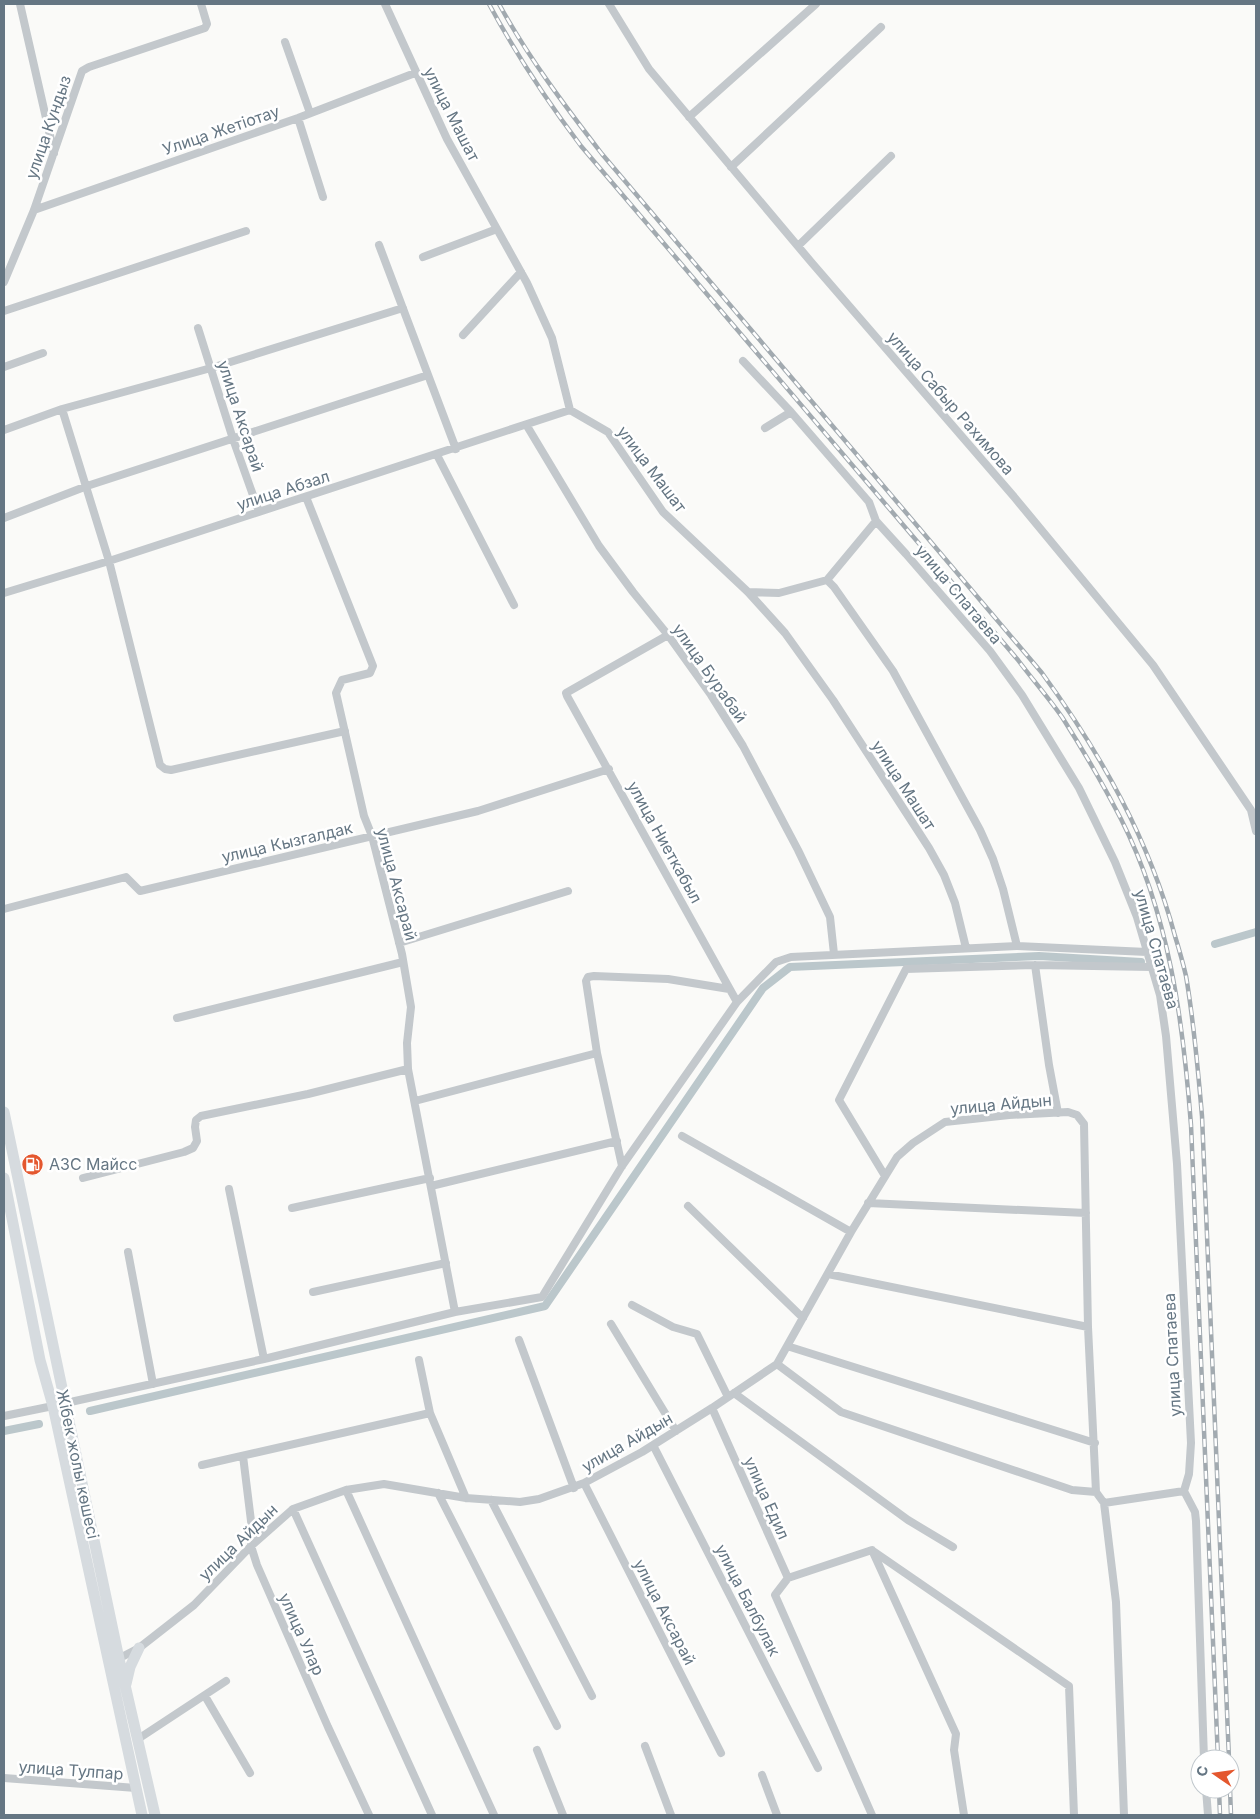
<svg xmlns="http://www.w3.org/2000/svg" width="1260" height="1819" font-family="Inter,sans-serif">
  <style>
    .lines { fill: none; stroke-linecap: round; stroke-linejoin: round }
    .canal { stroke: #bbc7cb; stroke-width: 8 }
    .street { stroke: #c3c8cc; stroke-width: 8 }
    .primary { stroke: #d6dbdf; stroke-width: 11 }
    .rail-casing { stroke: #a2aab0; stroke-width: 4.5 }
    .rail { stroke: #fff; stroke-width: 2.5; stroke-dasharray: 8; stroke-linecap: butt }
    .labels { text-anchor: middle; stroke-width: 5; stroke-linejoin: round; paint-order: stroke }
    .street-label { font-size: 16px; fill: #657683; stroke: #fff }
    .poi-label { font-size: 16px; fill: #657683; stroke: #fff; text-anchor: start }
  </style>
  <rect width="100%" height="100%" fill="#fafaf8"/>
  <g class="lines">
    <path class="canal" d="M 1215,944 L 1256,932
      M 90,1411 L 545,1306 L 763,988 L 790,967 L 1039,956 L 1141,962
      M 4,1431 L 39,1424"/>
    <path class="street" d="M 20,4 L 54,153
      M 385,4 L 447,139 L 527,283 L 552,338 L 570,410 L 608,432 L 663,512 L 748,592 L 785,633 L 833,700 L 929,848 L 944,875 L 955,903 L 966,948
      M 609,4 L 649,69 L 812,263 L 1015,498 L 1153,665 L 1251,810 L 1256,831
      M 285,42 L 310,113
      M 689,117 L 816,4
      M 298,118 L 323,197
      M 731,167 L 881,27
      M 34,210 L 298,118 L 415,73
      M 379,245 L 456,449
      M 798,246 L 891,156
      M 423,257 L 497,229
      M 4,282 L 34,210 L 82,71 L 89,67 L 205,28 L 207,24 L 201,4
      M 4,311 L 246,231
      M 198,328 L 233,439 L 259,512
      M 463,335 L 521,272
      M 743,361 L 791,412 L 869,502 L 876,521 L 906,554 L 990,651 L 1022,695 L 1079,788 L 1115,862 L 1137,917 L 1160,995 L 1166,1036 L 1177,1164 L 1191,1443 L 1189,1474 L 1184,1491 L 1195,1512 L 1196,1521 L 1204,1759
      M 4,367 L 43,353
      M 62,409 L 109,561 L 160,765 L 165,769 L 171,770 L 345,731
      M 527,426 L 599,546 L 633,592 L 668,635 L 711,695 L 743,746 L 798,850 L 830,917 L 834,954
      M 765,428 L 791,412
      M 4,430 L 62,409 L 211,368 L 403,308
      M 437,455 L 514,605
      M 306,497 L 373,666 L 370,673 L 342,680 L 336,693 L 364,816 L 372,836 L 402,954 L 411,1007 L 407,1043 L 408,1069 L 455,1312
      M 4,518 L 87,486 L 428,375
      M 827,580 L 876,521
      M 748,592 L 779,593 L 827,580 L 834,587 L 893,671 L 980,830 L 993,859 L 1003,889 L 1017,946
      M 4,593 L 109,561 L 570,410
      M 668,635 L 566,693 L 567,696 L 737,1002
      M 4,909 L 126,877 L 140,891 L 478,811 L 609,769
      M 399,943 L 568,891
      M 1035,965 L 1049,1065 L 1058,1113
      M 177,1018 L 403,962
      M 415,1101 L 597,1053
      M 682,1136 L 851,1232
      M 622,1166 L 597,1053 L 586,981 L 588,977 L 594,976 L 668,979 L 729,989
      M 885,1176 L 839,1100 L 906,969 L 1035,965 L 1151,967
      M 83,1178 L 184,1152 L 193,1148 L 197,1141 L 195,1127 L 196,1120 L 201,1116 L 308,1094 L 408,1069
      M 431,1186 L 617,1141
      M 229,1189 L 264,1359
      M 868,1203 L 1086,1213
      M 688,1206 L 803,1318
      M 292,1208 L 430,1178
      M 128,1252 L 153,1384
      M 828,1274 L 1088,1327
      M 313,1292 L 446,1263
      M 632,1305 L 673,1327 L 697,1334 L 728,1397
      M 611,1324 L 676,1431
      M 519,1340 L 574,1488
      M 787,1346 L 1095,1443
      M 419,1360 L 430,1413 L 466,1498
      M 777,1364 L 841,1412 L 1072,1490 L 1096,1492
      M 734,1393 L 908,1520 L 953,1547
      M 66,1403 L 264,1359 L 455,1312 L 542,1297 L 622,1166 L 737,1002 L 776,962 L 791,957 L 1017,946 L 1147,952
      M 712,1408 L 788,1578 L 775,1595 L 872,1815
      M 4,1416 L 53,1406
      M 653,1445 L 818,1768
      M 243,1456 L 252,1529 L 251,1546 L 257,1565 L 328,1727 L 369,1815
      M 202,1465 L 430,1413
      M 584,1483 L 721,1753
      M 346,1490 L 494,1815
      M 438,1493 L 557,1726
      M 491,1500 L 592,1696
      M 1104,1503 L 1184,1491
      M 293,1509 L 432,1815
      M 873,1551 L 1069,1686 L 1074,1815
      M 788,1578 L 872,1550 L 956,1734 L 954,1750 L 964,1815
      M 116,1660 L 139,1648 L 194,1605 L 251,1546 L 293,1509 L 346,1490 L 384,1484 L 466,1498 L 520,1502 L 539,1499 L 584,1483 L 642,1452 L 712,1408 L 777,1364 L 851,1232 L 897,1157 L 913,1143 L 945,1122 L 1009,1115 L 1068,1112 L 1077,1115 L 1084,1124 L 1088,1327 L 1096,1492 L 1104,1503 L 1116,1602 L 1124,1815
      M 205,1696 L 250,1773
      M 138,1739 L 226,1681
      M 645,1746 L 671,1815
      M 537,1750 L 563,1815
      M 762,1775 L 777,1815
      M 4,1778 L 136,1788
      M 1206,1789 L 1208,1815"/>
    <path class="primary" d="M 4,1112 L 119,1659 L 155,1815
      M 4,1178 L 40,1360 L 53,1406 L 142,1815
      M 126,1684 L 130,1667 L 139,1648"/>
    <defs>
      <path id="rail" d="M 489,4 C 516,54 547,101 581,146 L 1018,660 C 1032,679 1048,697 1062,717 C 1083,750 1103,784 1121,819 C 1169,914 1183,1020 1191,1125 L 1218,1759
        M 499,4 C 528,57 565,106 602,154 L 1042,673 C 1101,754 1149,839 1175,936 C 1179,949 1183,963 1186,976 C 1194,1023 1198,1069 1202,1116 L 1229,1759
        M 1219,1789 L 1220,1815
        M 1230,1789 L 1231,1815"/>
    </defs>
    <use href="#rail" class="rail-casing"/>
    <use href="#rail" class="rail"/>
  </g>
  <defs>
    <symbol id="fuel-disc" viewBox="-11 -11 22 22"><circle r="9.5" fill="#e4572e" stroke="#fff"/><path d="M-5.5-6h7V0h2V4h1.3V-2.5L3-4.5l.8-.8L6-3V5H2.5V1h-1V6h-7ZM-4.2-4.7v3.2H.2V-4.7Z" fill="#fff"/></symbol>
  </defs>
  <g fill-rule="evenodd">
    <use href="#fuel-disc" x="20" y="1152" width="25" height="25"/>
  </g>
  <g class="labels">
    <g class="street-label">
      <text transform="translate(452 114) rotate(63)" y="6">улица Машат</text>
      <text transform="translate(48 127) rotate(-71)" y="6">улица Кундыз</text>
      <text transform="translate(221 130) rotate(-19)" y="6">Улица Жетіотау</text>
      <text transform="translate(951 403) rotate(49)" y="6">улица Сабыр Рахимова</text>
      <text transform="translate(241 416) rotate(72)" y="6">улица Аксарай</text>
      <text transform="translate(652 469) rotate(53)" y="6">улица Машат</text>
      <text transform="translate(283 490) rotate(-18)" y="6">улица Абзал</text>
      <text transform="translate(959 594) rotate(50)" y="6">улица Спатаева</text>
      <text transform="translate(710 673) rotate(55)" y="6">улица Бурабай</text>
      <text transform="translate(904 785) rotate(57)" y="6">улица Машат</text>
      <text transform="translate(287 842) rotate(-13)" y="6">улица Кызгалдак</text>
      <text transform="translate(665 842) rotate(61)" y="6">улица Ниеткабыл</text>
      <text transform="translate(397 884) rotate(75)" y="6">улица Аксарай</text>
      <text transform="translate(1157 949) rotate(74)" y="6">улица Спатаева</text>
      <text transform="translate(1001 1104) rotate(-5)" y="6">улица Айдын</text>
      <text transform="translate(1172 1355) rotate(-93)" y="6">улица Спатаева</text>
      <text transform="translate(627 1442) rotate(-30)" y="6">улица Айдын</text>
      <text transform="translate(78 1464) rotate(78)" y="6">Жібек жолы көшесі</text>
      <text transform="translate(767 1498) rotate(66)" y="6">улица Едил</text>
      <text transform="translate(238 1542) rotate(-44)" y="6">улица Айдын</text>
      <text transform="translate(748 1600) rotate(63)" y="6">улица Балбулак</text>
      <text transform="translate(665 1612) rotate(63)" y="6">улица Аксарай</text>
      <text transform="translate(302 1634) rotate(66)" y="6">улица Улар</text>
      <text transform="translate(71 1770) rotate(4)" y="6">улица Тулпар</text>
    </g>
    <g class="poi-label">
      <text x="49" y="1170">АЗС Майсс</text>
    </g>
  </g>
  <rect width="1260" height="1819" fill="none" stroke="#657683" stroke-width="10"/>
  <g transform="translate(1215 1774) rotate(283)"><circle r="24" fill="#ffffff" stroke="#c1c8cd"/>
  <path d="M0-4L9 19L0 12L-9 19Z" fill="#e4572e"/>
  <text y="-8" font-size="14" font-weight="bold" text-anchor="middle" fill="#657683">С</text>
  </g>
</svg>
